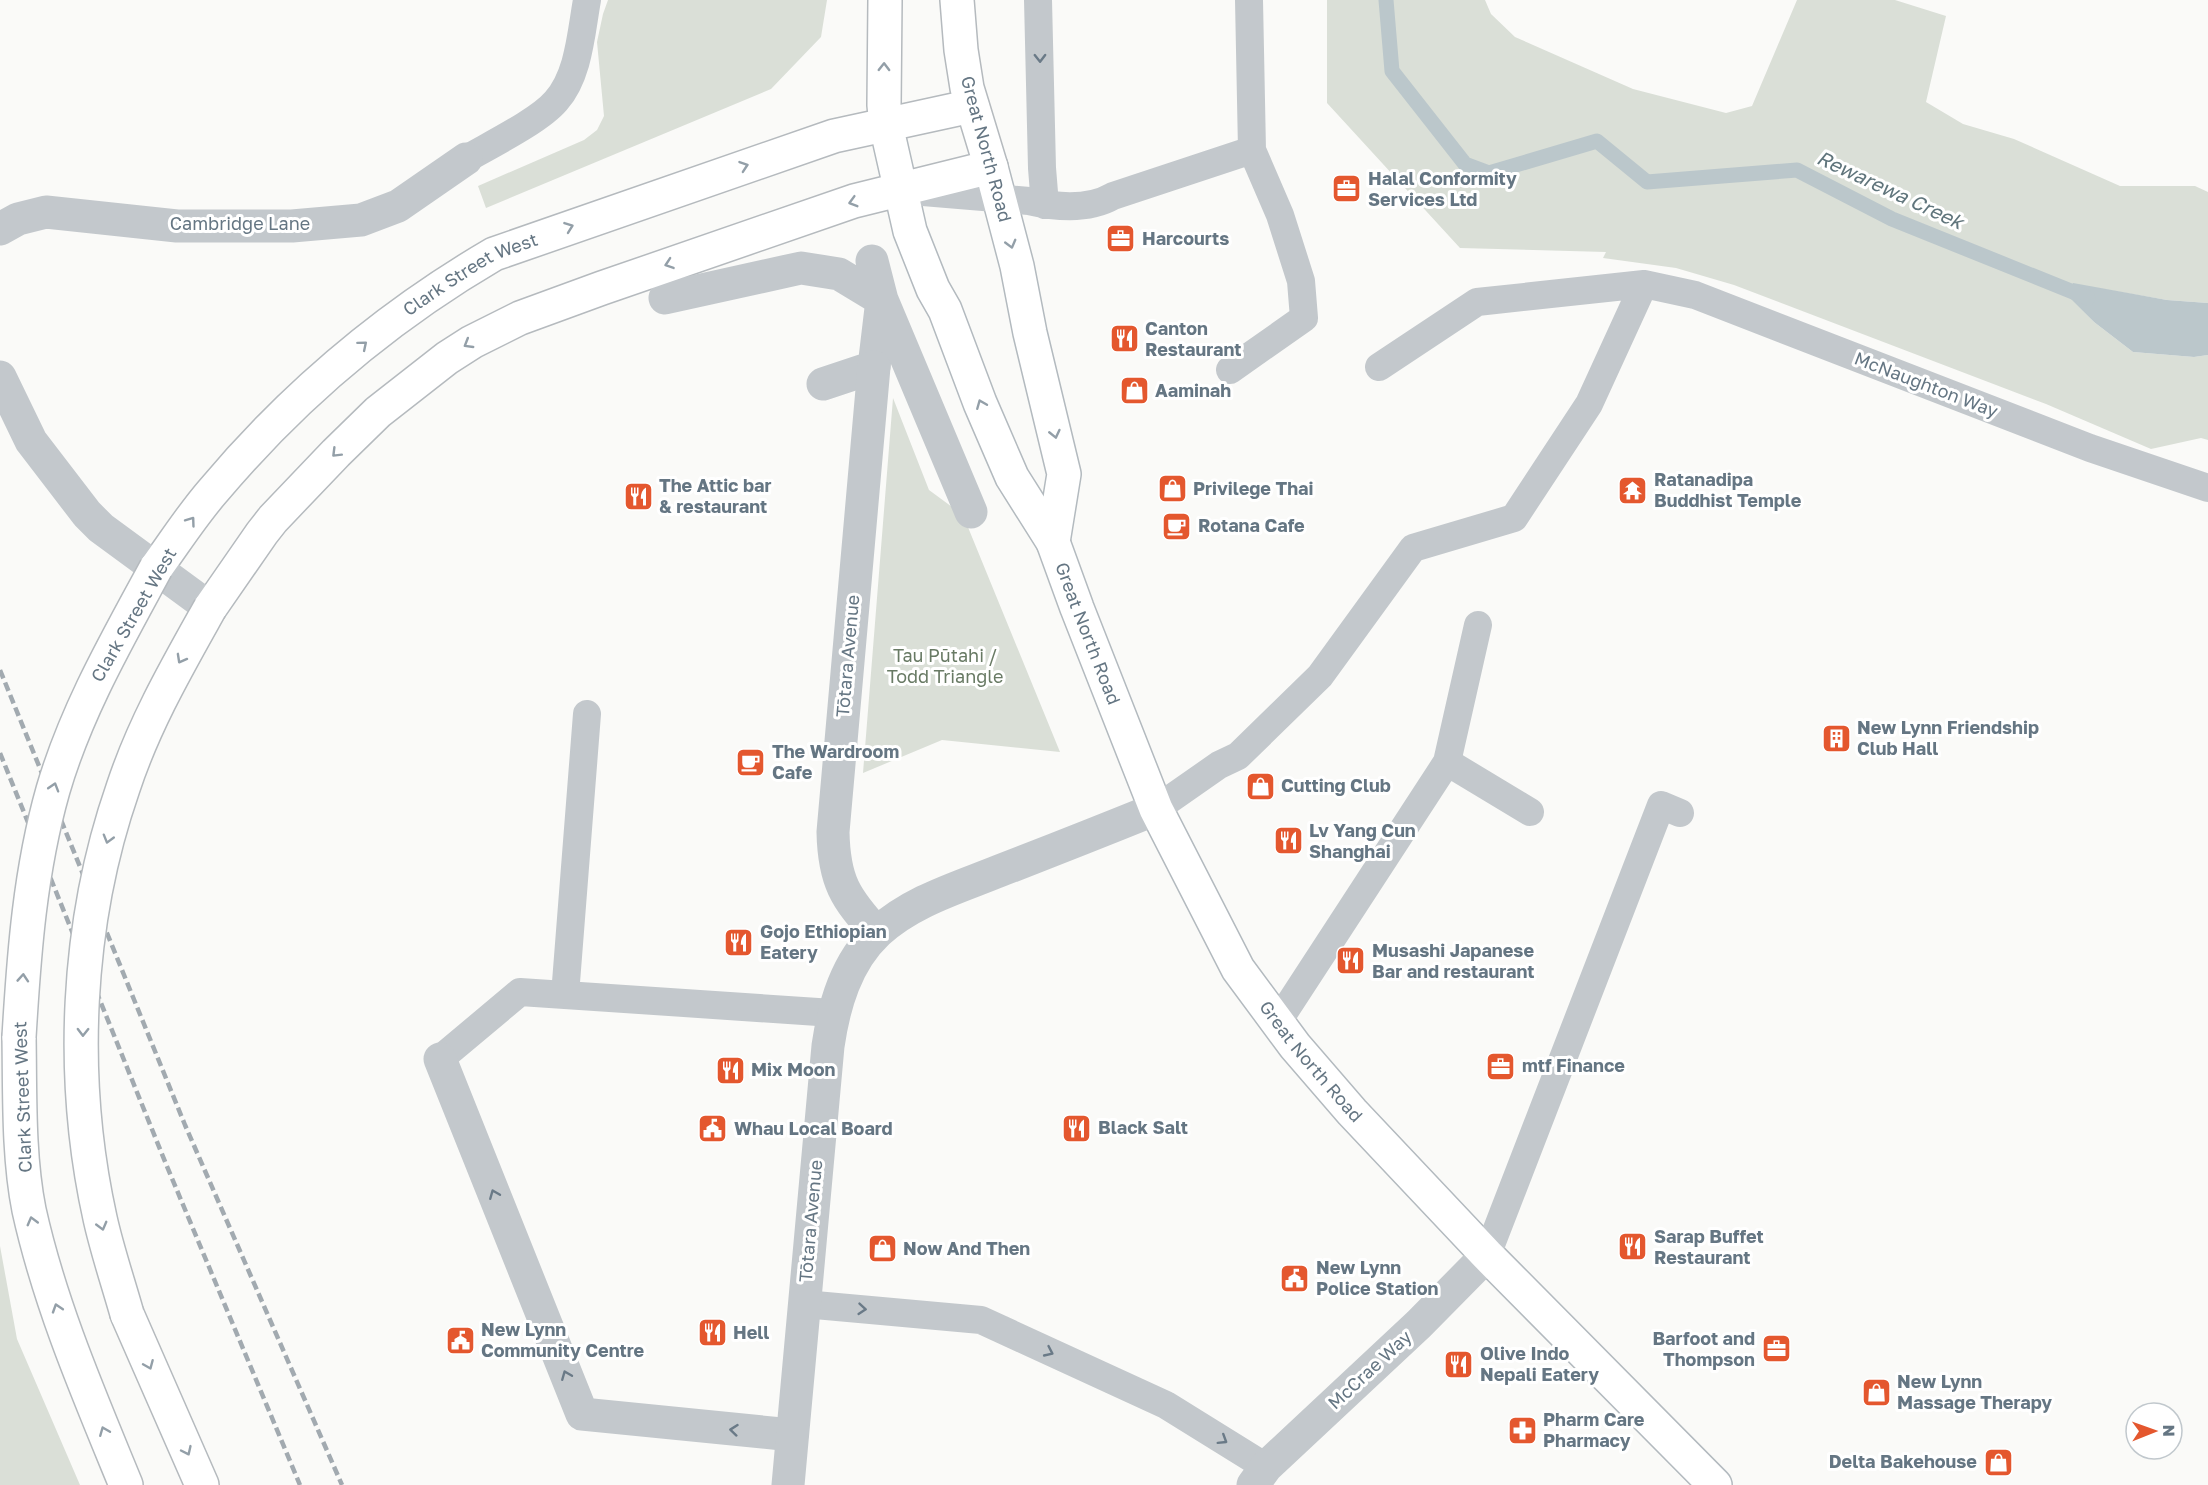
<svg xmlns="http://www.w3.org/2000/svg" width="2208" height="1485" font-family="'Golos Text',sans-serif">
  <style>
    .green { fill: #dadfd7 }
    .water { fill: #bbc7cb }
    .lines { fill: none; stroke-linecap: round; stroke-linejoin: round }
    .stream { stroke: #bbc7cb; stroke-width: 15 }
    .secondary-casing { stroke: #b3babf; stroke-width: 36 }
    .primary-casing { stroke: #b5babe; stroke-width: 36 }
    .service { stroke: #c3c8cc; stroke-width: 28 }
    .pedestrian { stroke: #c3c8cc; stroke-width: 33 }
    .minor { stroke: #c3c8cc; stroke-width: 33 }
    .secondary { stroke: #fff; stroke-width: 33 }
    .primary { stroke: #fff; stroke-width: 33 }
    .rail { stroke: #a2aab0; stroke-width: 4.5; stroke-dasharray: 9 4.5; stroke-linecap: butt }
    .primary-bridge-casing { stroke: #b5babe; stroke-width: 36; stroke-linecap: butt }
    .primary-bridge { stroke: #fff; stroke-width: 33 }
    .oneway { stroke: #6a7a87 }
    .oneway2 { stroke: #939fa8 }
    .labels { text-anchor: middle; stroke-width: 6; stroke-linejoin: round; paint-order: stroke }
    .street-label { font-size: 18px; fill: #657683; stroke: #fff }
    .poi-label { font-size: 18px; font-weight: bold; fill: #657683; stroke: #fff; text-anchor: start }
    .park-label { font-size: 18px; fill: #687a64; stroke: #fff }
    .water-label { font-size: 20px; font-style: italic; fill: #60757c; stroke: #fff }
  </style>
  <rect width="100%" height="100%" fill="#fafaf8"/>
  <path class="green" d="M 608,0 L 827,0 L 821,37 L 771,89 L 486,208 L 478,186 L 584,140 L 597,130 L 604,116 L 597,42 L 603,14 Z
    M 1327,0 L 1485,0 L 1491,14 L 1515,37 L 1633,89 L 1726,113 L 1752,106 L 1797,0 L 1895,0 L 1946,16 L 1926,102 L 1963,124 L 2014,139 L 2120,186 L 2195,186 L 2208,192 L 2208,303 L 2167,300 L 2073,284 L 2069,296 L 2094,322 L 2133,352 L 2194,357 L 2208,355 L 2208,440 L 2201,438 L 2151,449 L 2046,404 L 1734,285 L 1676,268 L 1603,258 L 1606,252 L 1460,248 L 1327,103 Z
    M 893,398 L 929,490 L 963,515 L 1060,752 L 942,740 L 863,773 Z
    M 0,1246 L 17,1339 L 80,1485 L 0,1485 Z"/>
  <path class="water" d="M 2073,283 L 2167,300 L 2208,303 L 2208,355 L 2194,357 L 2133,352 L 2094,322 L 2069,297 Z"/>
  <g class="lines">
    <path class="stream" d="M 1386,0 L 1392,71 L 1465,164 L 1489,173 L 1597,141 L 1647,182 L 1797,170 L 1892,219 L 2088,298"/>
    <defs>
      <g id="secondary">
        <path id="s1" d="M 886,125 L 910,231 L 933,289 L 945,310 L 980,403 L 1012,477 L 1053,542 L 1077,608 L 1156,809 L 1238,969 L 1295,1046 L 1352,1112 L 1487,1255 L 1715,1485"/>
        <path d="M 991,167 L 1017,266 L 1030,333 L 1064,474 L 1053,542"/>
      </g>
      <g id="primary">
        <path d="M 885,0 L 884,105 L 886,125"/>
        <path id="s2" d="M 156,568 C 175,542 192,515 213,491 C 292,397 388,316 494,254 L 834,136 L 972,106"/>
        <path d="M 210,608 L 262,533 L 273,519 L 336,453 L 378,412 L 447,358 L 472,342 L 520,318 L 602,288 L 854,201 L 991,167 L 967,88 L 961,50 L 957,0"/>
        <path d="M 19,1037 C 20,1092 18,1155 29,1210 C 50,1305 89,1395 126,1485"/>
        <path d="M 127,1314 L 202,1485"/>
      </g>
    </defs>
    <use href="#secondary" class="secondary-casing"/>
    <use href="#primary" class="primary-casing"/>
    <path class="service" d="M 1038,0 L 1042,168 L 1045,205
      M 466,159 C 490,145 539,121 556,101 C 579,75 581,33 587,0
      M 911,191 L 1029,201 C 1055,207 1089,210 1113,196 L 1252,150 L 1249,0
      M 1379,367 L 1477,302 L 1644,284 L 1695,295 L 2090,448 L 2208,488
      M 1230,370 L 1304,318 L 1301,281 L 1280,215 L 1252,150
      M 1447,762 L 1530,812
      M 1156,809 L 1219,765 L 1238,756 L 1320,676 L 1413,548 L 1514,518 L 1589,404 L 1644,284
      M 565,995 L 587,714
      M 1277,1023 L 1447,762 L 1478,625
      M 440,1059 L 520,992 L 833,1013
      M 1487,1255 L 1661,805 L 1680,813
      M 804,1304 L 981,1320 L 1166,1405 L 1266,1467"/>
    <path class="pedestrian" d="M 665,298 L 801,268 L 839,274 L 882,300 L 872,261
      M 882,300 L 971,512
      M 823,384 L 874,367 L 882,300
      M 440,1059 L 582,1414 L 792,1435"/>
    <path class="minor" d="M 0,229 L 18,219 L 46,212 L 177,226 L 292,226 L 361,220 L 398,206 L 466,159
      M 874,367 L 833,832 C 834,881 845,898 877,933
      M 0,377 L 31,441 L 87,514 L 101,528 L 210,608
      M 788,1485 L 828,1046 C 834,1005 846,962 878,932 C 912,901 957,888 999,871 C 1051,851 1104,830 1156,809
      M 1253,1485 L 1266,1467 L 1419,1324 L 1487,1255"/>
    <use href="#secondary" class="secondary"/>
    <use href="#primary" class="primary"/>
    <path class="rail" d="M 0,670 L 185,1125 L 342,1485
      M 0,753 L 166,1164 L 300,1485"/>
    <defs>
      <path id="primary-bridge" d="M 19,1037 C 24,953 30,871 53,790 C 76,711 117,640 156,568
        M 127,1314 C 118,1282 107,1250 100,1218 C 69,1078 76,923 123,788 C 144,724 177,667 210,608"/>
    </defs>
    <use href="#primary-bridge" class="primary-bridge-casing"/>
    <use href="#primary-bridge" class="primary-bridge"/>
  </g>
  <defs><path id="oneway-chevron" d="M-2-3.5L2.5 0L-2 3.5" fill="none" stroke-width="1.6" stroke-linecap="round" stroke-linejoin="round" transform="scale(1.5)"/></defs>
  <g class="oneway">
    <use href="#oneway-chevron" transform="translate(1040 58) rotate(89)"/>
    <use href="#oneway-chevron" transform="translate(494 1194) rotate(-112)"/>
    <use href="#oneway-chevron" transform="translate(862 1309) rotate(5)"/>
    <use href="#oneway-chevron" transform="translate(1049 1352) rotate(25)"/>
    <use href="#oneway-chevron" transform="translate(566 1375) rotate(-112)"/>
    <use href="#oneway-chevron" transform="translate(734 1430) rotate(-174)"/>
    <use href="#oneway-chevron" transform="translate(1223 1440) rotate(32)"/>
  </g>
  <g class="oneway2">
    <use href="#oneway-chevron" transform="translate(884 67) rotate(-89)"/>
    <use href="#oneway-chevron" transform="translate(744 166) rotate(-19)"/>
    <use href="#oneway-chevron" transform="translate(853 202) rotate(164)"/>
    <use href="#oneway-chevron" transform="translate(569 227) rotate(-20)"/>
    <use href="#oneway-chevron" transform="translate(1011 244) rotate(75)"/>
    <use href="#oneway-chevron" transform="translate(669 264) rotate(161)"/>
    <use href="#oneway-chevron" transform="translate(468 344) rotate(149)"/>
    <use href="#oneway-chevron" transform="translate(363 345) rotate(-40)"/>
    <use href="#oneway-chevron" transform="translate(981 404) rotate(-112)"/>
    <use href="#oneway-chevron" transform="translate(1055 434) rotate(77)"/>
    <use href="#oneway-chevron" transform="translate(336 453) rotate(135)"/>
    <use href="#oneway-chevron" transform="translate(191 521) rotate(-54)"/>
    <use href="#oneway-chevron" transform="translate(181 659) rotate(119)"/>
    <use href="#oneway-chevron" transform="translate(54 787) rotate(-73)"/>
    <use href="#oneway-chevron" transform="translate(108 839) rotate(106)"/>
    <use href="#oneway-chevron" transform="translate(23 978) rotate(-86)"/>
    <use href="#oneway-chevron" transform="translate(83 1032) rotate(91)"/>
    <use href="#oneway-chevron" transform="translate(32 1221) rotate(-105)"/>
    <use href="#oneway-chevron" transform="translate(102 1226) rotate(75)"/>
    <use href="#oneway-chevron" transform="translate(57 1308) rotate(-108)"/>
    <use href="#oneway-chevron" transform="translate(149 1365) rotate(67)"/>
    <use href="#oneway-chevron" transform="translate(104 1431) rotate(-112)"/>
    <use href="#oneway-chevron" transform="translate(187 1451) rotate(65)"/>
  </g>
  <defs>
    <symbol id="office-square" viewBox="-11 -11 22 22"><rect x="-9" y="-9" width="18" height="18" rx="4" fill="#e4572e" stroke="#fff"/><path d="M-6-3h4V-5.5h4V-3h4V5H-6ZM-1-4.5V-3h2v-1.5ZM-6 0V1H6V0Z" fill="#fff"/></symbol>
    <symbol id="restaurant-square" viewBox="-11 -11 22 22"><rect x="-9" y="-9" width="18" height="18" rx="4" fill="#e4572e" stroke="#fff"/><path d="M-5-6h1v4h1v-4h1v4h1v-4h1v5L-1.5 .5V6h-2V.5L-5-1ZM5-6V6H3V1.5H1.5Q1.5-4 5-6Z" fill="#fff"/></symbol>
    <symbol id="shop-square" viewBox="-11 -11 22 22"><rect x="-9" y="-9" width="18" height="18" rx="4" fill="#e4572e" stroke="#fff"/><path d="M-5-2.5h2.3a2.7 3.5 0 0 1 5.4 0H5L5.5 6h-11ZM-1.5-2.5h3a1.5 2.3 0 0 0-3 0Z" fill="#fff"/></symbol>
    <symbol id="temple-square" viewBox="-11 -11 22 22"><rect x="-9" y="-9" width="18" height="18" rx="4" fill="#e4572e" stroke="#fff"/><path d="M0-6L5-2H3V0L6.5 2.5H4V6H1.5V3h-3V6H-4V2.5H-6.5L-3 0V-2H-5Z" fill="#fff"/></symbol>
    <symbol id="cafe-square" viewBox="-11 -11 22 22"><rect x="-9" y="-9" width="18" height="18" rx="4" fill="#e4572e" stroke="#fff"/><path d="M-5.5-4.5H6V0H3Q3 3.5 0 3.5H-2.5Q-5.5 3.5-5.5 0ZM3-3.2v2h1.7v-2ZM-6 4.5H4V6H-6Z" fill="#fff"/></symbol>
    <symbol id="building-square" viewBox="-11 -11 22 22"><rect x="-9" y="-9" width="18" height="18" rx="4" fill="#e4572e" stroke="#fff"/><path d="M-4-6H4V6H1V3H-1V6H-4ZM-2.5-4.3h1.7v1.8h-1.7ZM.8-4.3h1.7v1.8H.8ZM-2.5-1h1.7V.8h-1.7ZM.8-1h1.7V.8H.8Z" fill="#fff"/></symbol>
    <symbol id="civic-square" viewBox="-11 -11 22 22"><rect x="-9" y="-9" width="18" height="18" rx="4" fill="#e4572e" stroke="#fff"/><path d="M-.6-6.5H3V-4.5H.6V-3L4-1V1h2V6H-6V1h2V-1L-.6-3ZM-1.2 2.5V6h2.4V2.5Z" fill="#fff"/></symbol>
    <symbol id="pharmacy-square" viewBox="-11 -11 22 22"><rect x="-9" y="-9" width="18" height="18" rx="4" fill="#e4572e" stroke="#fff"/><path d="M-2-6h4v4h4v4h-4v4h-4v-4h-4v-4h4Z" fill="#fff"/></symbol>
  </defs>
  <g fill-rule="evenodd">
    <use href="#office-square" x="1330" y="172" width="33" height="33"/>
    <use href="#office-square" x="1104" y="222" width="33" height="33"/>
    <use href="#restaurant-square" x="1108" y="322" width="33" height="33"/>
    <use href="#shop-square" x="1118" y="374" width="33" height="33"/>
    <use href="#shop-square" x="1156" y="472" width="33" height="33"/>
    <use href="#temple-square" x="1616" y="474" width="33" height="33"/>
    <use href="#restaurant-square" x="622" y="480" width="33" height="33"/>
    <use href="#cafe-square" x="1160" y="510" width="33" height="33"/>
    <use href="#building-square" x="1820" y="722" width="33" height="33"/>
    <use href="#cafe-square" x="734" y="746" width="33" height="33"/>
    <use href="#shop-square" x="1244" y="770" width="33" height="33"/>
    <use href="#restaurant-square" x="1272" y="824" width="33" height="33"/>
    <use href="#restaurant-square" x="722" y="926" width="33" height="33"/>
    <use href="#restaurant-square" x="1334" y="944" width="33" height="33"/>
    <use href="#office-square" x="1484" y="1050" width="33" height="33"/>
    <use href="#restaurant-square" x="714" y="1054" width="33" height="33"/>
    <use href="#restaurant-square" x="1060" y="1112" width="33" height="33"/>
    <use href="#civic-square" x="696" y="1112" width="33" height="33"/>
    <use href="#restaurant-square" x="1616" y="1230" width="33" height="33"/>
    <use href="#shop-square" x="866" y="1232" width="33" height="33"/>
    <use href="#civic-square" x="1278" y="1262" width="33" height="33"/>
    <use href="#restaurant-square" x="696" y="1316" width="33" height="33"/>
    <use href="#civic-square" x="444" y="1324" width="33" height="33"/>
    <use href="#office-square" x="1760" y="1332" width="33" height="33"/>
    <use href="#restaurant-square" x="1442" y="1348" width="33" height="33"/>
    <use href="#shop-square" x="1860" y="1376" width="33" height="33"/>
    <use href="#pharmacy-square" x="1506" y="1414" width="33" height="33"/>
    <use href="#shop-square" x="1982" y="1446" width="33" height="33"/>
  </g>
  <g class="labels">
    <g class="street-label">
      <text transform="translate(986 149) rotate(75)" y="6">Great North Road</text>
      <text x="240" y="230">Cambridge Lane</text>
      <text dy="6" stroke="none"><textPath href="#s2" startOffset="435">Clark Street West</textPath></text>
      <text transform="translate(1926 385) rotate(21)" y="6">McNaughton Way</text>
      <text transform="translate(134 615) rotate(-60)" y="6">Clark Street West</text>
      <text dy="6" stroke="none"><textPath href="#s1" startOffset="550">Great North Road</textPath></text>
      <text transform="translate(848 656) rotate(-85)" y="6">Tōtara Avenue</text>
      <text dy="6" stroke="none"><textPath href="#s1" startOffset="1036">Great North Road</textPath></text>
      <text transform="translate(23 1097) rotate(-92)" y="6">Clark Street West</text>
      <text transform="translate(811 1221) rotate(-85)" y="6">Tōtara Avenue</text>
      <text transform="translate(1370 1370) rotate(-43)" y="6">McCrae Way</text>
    </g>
    <g class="poi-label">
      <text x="1368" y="185">Halal Conformity<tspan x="1368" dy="21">Services Ltd</tspan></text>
      <text x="1142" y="245">Harcourts</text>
      <text x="1145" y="335">Canton<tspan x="1145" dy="21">Restaurant</tspan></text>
      <text x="1155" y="397">Aaminah</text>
      <text x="1654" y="486">Ratanadipa<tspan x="1654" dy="21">Buddhist Temple</tspan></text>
      <text x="659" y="492">The Attic bar<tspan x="659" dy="21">&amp; restaurant</tspan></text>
      <text x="1193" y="495">Privilege Thai</text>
      <text x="1198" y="532">Rotana Cafe</text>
      <text x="1857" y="734">New Lynn Friendship<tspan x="1857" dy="21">Club Hall</tspan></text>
      <text x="772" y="758">The Wardroom<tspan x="772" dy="21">Cafe</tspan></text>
      <text x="1281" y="792">Cutting Club</text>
      <text x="1309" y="837">Lv Yang Cun<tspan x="1309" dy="21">Shanghai</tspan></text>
      <text x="760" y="938">Gojo Ethiopian<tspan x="760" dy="21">Eatery</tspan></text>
      <text x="1372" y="957">Musashi Japanese<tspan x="1372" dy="21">Bar and restaurant</tspan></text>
      <text x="1522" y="1072">mtf Finance</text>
      <text x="751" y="1076">Mix Moon</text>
      <text x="1098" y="1134">Black Salt</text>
      <text x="734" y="1135">Whau Local Board</text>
      <text x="1654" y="1243">Sarap Buffet<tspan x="1654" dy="21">Restaurant</tspan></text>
      <text x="903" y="1255">Now And Then</text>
      <text x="1316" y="1274">New Lynn<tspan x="1316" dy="21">Police Station</tspan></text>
      <text x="481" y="1336">New Lynn<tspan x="481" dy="21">Community Centre</tspan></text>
      <text x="733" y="1339">Hell</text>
      <text x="1755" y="1345" text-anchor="end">Barfoot and<tspan x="1755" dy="21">Thompson</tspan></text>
      <text x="1480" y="1360">Olive Indo<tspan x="1480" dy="21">Nepali Eatery</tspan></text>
      <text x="1897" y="1388">New Lynn<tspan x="1897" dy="21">Massage Therapy</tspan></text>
      <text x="1543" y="1426">Pharm Care<tspan x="1543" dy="21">Pharmacy</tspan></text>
      <text x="1977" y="1468" text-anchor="end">Delta Bakehouse</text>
    </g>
    <g class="park-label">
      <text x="945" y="662">Tau Pūtahi /<tspan x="945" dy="21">Todd Triangle</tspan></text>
    </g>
    <g class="water-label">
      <text transform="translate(1890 190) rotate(25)" y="7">Rewarewa Creek</text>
    </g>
  </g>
  <g transform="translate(2154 1431) rotate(89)"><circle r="28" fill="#ffffff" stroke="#c1c8cd" stroke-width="1.5"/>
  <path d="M0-4.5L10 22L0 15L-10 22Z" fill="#e4572e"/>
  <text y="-9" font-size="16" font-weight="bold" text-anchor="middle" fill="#657683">N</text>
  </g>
</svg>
